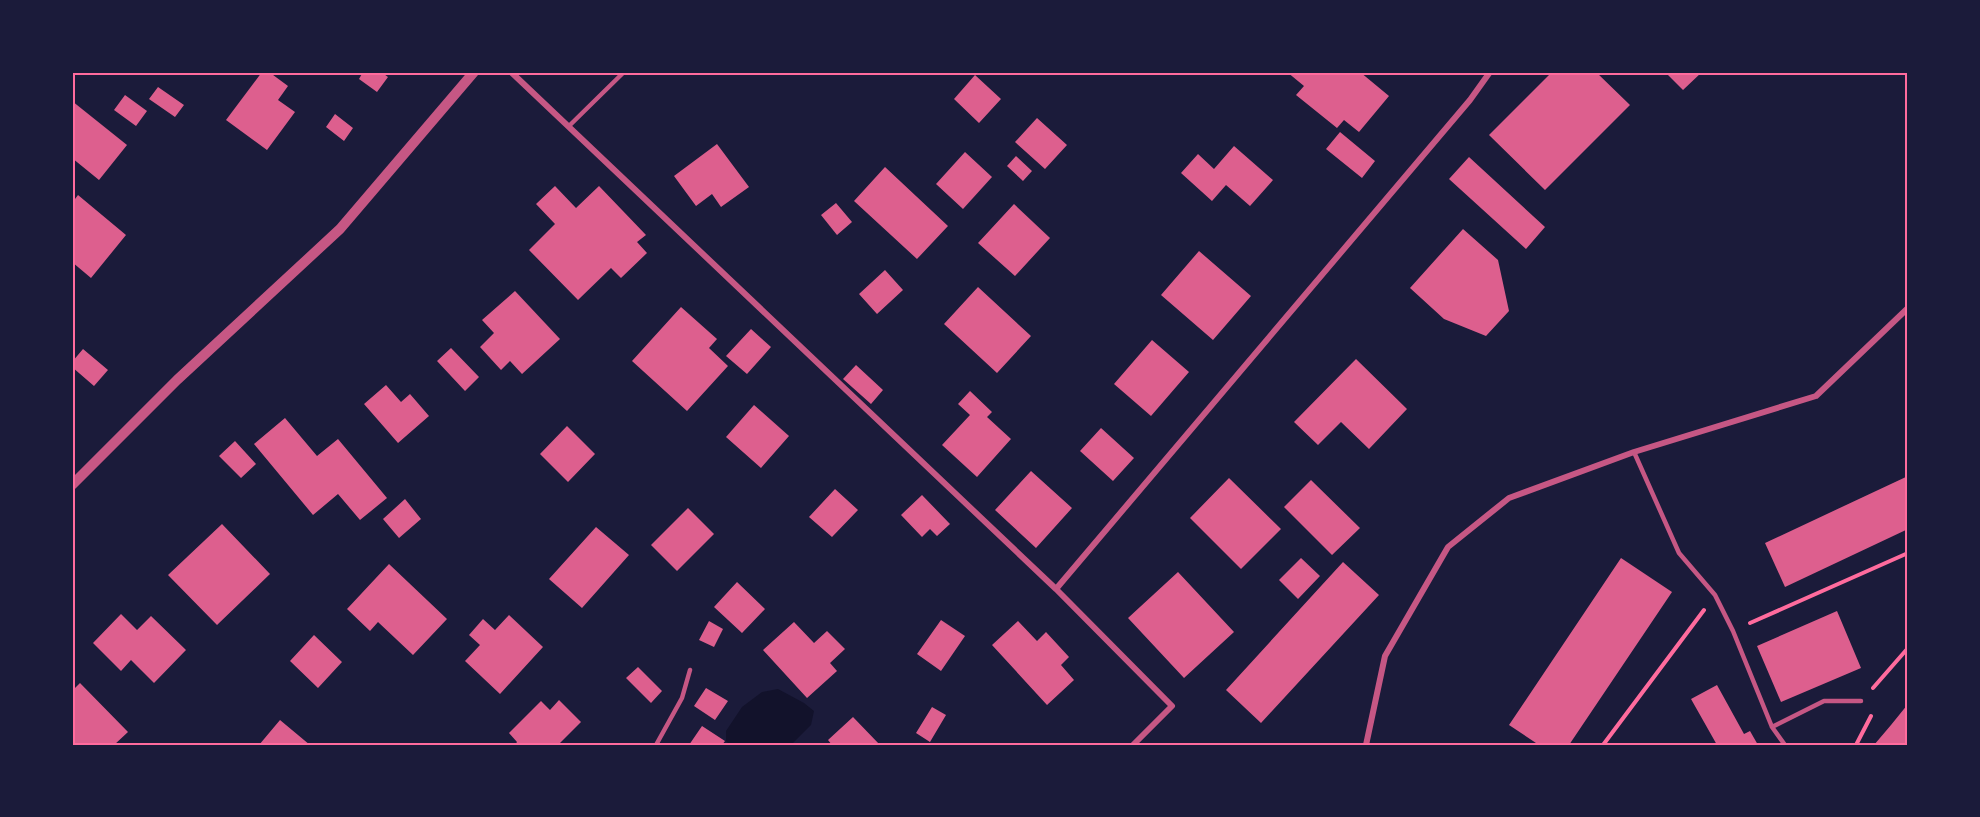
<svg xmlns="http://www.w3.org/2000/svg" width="1980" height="817" font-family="'Alegreya Sans',sans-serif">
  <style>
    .water { fill: #12122b }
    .building { fill: #dd5f8e }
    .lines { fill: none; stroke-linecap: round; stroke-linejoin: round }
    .path { stroke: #ff6b9d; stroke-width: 4 }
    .service { stroke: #c65784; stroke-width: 4.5 }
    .minor { stroke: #c65784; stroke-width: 6 }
    .tertiary { stroke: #c65784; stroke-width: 10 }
    .neatline { fill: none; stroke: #ff6b9d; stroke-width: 2 }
  </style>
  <rect width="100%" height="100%" fill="#1b1b3a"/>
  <path class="water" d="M 778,689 L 804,703 L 814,711 L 811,725 L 791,745 L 730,745 L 726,741 L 726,731 L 742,707 L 762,692 Z"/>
  <path class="building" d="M 262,72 L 269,72 L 288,86 L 278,100 L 295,112 L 267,150 L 226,120 Z
    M 363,72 L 381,72 L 388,77 L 377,92 L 359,79 Z
    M 1287,72 L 1360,72 L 1389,96 L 1359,132 L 1344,120 L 1337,128 L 1296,95 L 1304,86 Z
    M 1552,72 L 1596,72 L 1630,105 L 1545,190 L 1489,135 Z
    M 1665,72 L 1702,72 L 1683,90 Z
    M 975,75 L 1001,99 L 979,123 L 954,99 Z
    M 158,87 L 184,105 L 175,117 L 149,99 Z
    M 125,95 L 147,111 L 136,126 L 114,110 Z
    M 72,101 L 127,145 L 99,180 L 72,158 Z
    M 335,114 L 353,128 L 344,141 L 326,127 Z
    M 1037,118 L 1067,145 L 1045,169 L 1015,142 Z
    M 1340,132 L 1375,161 L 1362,178 L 1326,149 Z
    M 717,144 L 749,187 L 721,207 L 712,194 L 696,206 L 674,176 Z
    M 1234,146 L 1273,180 L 1250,206 L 1226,185 L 1212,201 L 1181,173 L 1198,154 L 1214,169 Z
    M 965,152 L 992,177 L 963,209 L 936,184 Z
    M 1016,156 L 1032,171 L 1023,181 L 1007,166 Z
    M 1469,157 L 1545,227 L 1526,249 L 1449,179 Z
    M 885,167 L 948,226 L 917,259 L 854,201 Z
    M 555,186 L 576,208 L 599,186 L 646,235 L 637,242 L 647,253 L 621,278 L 611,268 L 578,300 L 529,250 L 555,224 L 536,204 Z
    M 78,195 L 126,235 L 91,278 L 72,262 L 72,203 Z
    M 836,203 L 852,222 L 837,235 L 821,215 Z
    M 1014,204 L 1050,238 L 1015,276 L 978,243 Z
    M 1463,229 L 1498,260 L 1509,311 L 1486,336 L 1444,319 L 1410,288 Z
    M 1199,251 L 1251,296 L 1213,340 L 1161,295 Z
    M 885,270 L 903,290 L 877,314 L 859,294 Z
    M 978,287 L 1031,336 L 997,373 L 944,324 Z
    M 515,291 L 560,339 L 522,374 L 510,361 L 501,370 L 480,347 L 494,333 L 482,320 Z
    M 681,307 L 717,339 L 709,348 L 728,366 L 687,411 L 632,361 Z
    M 751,329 L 771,347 L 747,374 L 726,356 Z
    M 1152,340 L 1189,372 L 1151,416 L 1114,384 Z
    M 451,348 L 479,377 L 465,391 L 437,361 Z
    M 83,349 L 108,370 L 94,386 L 72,367 L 72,362 Z
    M 1356,359 L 1407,409 L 1369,449 L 1341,422 L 1318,445 L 1294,422 Z
    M 856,365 L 883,390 L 871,404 L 843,379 Z
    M 386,385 L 401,402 L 410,394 L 429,416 L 398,443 L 364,404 Z
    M 970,391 L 992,412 L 987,417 L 1011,439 L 977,477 L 942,445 L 970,415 L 958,404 Z
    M 754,405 L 789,436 L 761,468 L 726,437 Z
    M 285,418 L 317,456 L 338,439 L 387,498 L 360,520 L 338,494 L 313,515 L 254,444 Z
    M 567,426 L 595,454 L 568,482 L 540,454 Z
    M 1101,428 L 1134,458 L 1113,481 L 1080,451 Z
    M 235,441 L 256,464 L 241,478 L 219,456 Z
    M 1031,471 L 1072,508 L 1036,548 L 995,510 Z
    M 1908,476 L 1908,529 L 1785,587 L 1765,543 Z
    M 1229,478 L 1281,529 L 1241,569 L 1190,518 Z
    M 1311,480 L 1360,528 L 1332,555 L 1284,507 Z
    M 835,489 L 858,510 L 832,537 L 809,517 Z
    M 922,495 L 950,524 L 937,536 L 930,529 L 922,537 L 901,515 Z
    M 405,499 L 421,519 L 399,538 L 383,519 Z
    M 688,508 L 714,534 L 677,571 L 651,545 Z
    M 222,524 L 270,574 L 217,625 L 168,575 Z
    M 596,527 L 629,555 L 582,608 L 549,579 Z
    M 1301,558 L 1320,576 L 1298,599 L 1279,580 Z
    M 1621,558 L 1672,592 L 1569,745 L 1539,745 L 1509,725 Z
    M 1343,562 L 1379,595 L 1261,723 L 1226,690 Z
    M 389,564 L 447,619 L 413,655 L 378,622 L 370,631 L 347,609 Z
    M 1178,572 L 1234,632 L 1184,678 L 1128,618 Z
    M 737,582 L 765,609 L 742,633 L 714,607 Z
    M 1837,611 L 1861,668 L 1781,702 L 1757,646 Z
    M 121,614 L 137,630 L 151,616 L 186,650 L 154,683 L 131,660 L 121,671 L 93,643 Z
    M 509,615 L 543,647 L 500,694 L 465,661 L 480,645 L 469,635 L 483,619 L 495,630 Z
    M 941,620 L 965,636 L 941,671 L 917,654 Z
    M 709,621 L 723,629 L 714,647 L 699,640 Z
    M 1018,621 L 1037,641 L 1046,632 L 1069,657 L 1061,665 L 1074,680 L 1047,705 L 992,645 Z
    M 794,622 L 814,643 L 827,631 L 845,649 L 830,663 L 837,671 L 807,698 L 763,650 Z
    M 314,635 L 342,662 L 318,688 L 290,661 Z
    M 638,667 L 662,691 L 651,703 L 626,678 Z
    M 80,683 L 128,732 L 114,745 L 72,745 L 72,691 Z
    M 1717,685 L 1744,734 L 1750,731 L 1758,745 L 1717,745 L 1691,699 Z
    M 706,688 L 728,701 L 715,720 L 694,706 Z
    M 559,700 L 581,722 L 558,745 L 515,745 L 517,742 L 509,733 L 541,701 L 550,710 Z
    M 1908,704 L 1908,745 L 1874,745 L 1891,725 Z
    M 932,707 L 946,715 L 930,742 L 916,733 Z
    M 853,717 L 880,745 L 832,745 L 828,740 Z
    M 280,720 L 310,745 L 259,745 Z
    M 702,726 L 725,741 L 722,745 L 689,745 Z"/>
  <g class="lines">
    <path class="path" d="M 1750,623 L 1908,553
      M 1873,688 L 1908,648
      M 1603,745 L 1704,610
      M 1856,745 L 1871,716"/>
    <path class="service" d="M 569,126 L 624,72
      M 1634,452 L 1679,553 L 1715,595 L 1733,631 L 1772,727 L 1824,701 L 1861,701
      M 1772,727 L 1785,745
      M 656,745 L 682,698 L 690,670"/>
    <path class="minor" d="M 511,72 L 1056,589
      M 1133,745 L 1172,706 L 1056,589 L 1470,100 L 1490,72
      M 1366,745 L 1385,656 L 1448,547 L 1509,498 L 1634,452 L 1816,396 L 1908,308"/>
    <path class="tertiary" d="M 72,485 L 177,380 L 340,229 L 474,72"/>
  </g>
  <rect width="1980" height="817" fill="none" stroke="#1b1b3a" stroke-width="147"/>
  <rect x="74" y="74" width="1832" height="670" class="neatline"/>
</svg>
